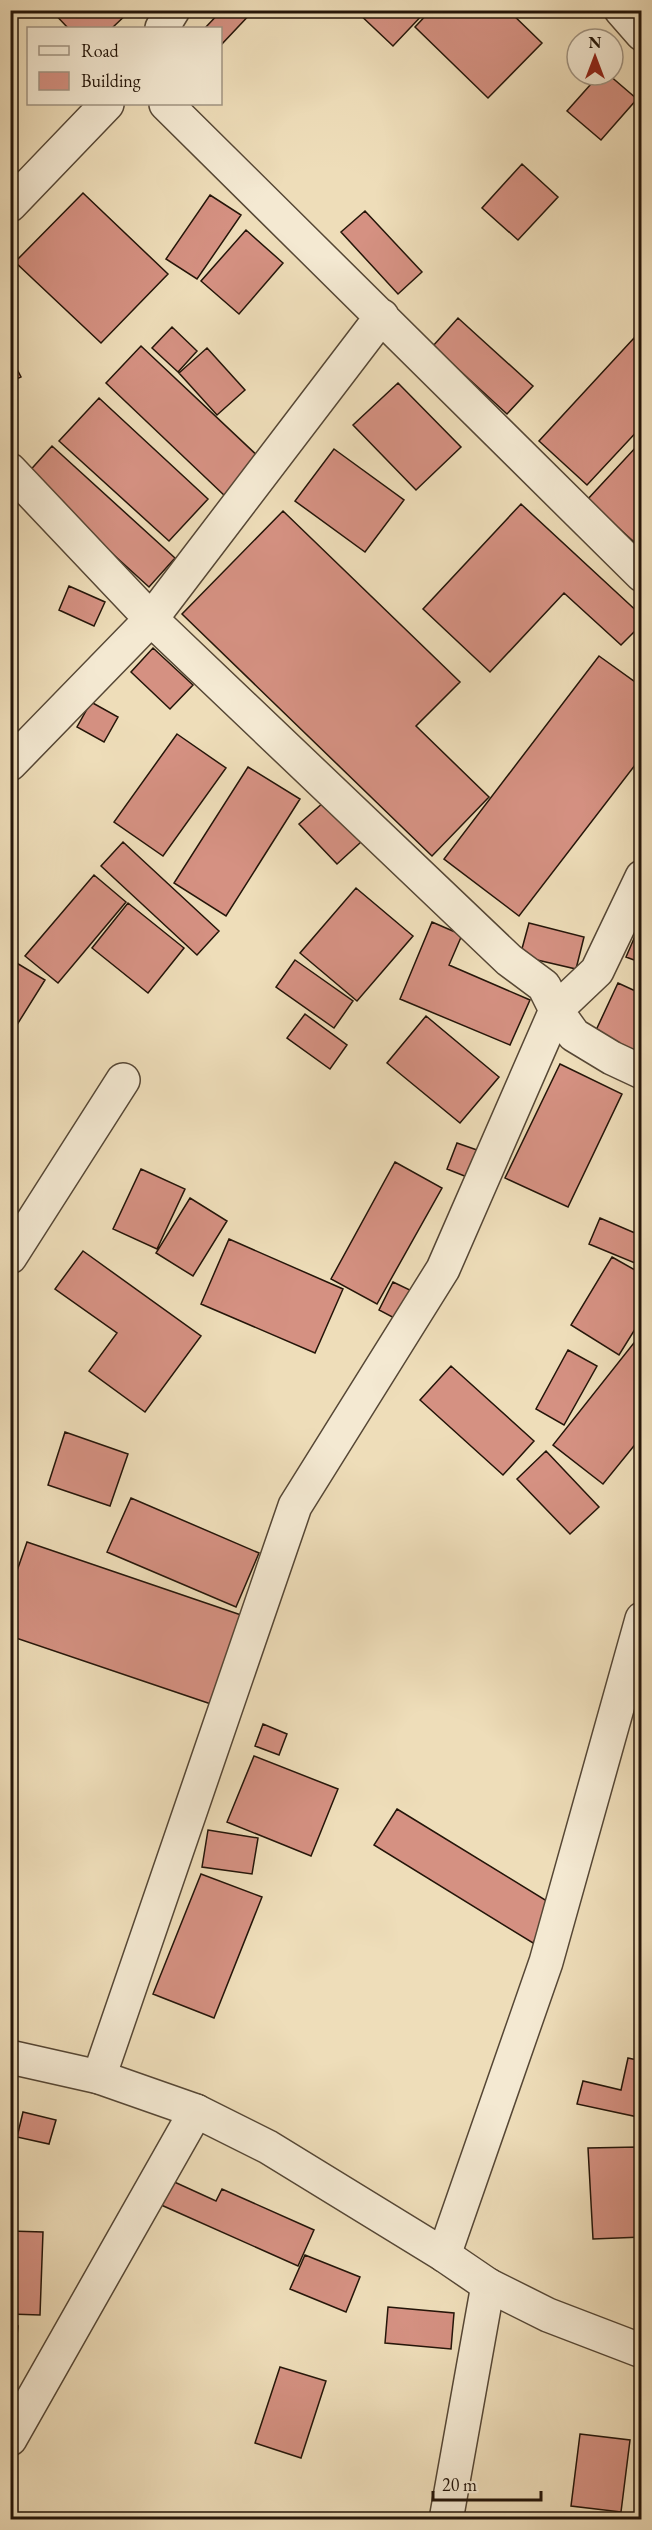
<svg xmlns="http://www.w3.org/2000/svg" width="652" height="2530" font-family="'EB Garamond',serif">
  <style>
    .building { fill: #d59182; stroke: #241509; stroke-width: 1.5 }
    .lines { fill: none; stroke-linecap: round; stroke-linejoin: round }
    .minor-casing { stroke: #564735; stroke-width: 36 }
    .tertiary-casing { stroke: #564735; stroke-width: 36 }
    .minor { stroke: #f4e9d2; stroke-width: 33 }
    .tertiary { stroke: #f4e9d2; stroke-width: 33 }
  </style>
  <rect width="100%" height="100%" fill="#eeddb9"/>
  <filter id="stains"><feTurbulence type="fractalNoise" baseFrequency=".00333" numOctaves="4"/><feColorMatrix values="0 0 0 0 .2 0 0 0 0 .09 0 0 0 0 .02 0 0 0 .5 -.17"/></filter>
  <radialGradient id="worn" r=".72"><stop offset=".6" stop-color="#630" stop-opacity="0"/><stop offset="1" stop-color="#630" stop-opacity=".3"/></radialGradient>
  <path class="building" d="M 51,10 L 131,10 L 112,28 L 68,28 Z
    M 222,10 L 254,10 L 220,46 L 220,28 L 205,28 Z
    M 355,10 L 427,10 L 393,46 Z
    M 431,10 L 508,10 L 542,43 L 488,98 L 415,27 Z
    M 599,75 L 609,75 L 637,99 L 601,140 L 567,111 Z
    M 522,164 L 558,197 L 518,240 L 482,208 Z
    M 83,193 L 168,274 L 101,343 L 15,262 Z
    M 210,195 L 241,215 L 197,279 L 166,259 Z
    M 365,211 L 422,272 L 398,294 L 341,232 Z
    M 246,230 L 283,263 L 239,314 L 201,281 Z
    M 458,318 L 533,386 L 507,414 L 433,346 Z
    M 172,327 L 197,351 L 178,372 L 152,348 Z
    M 634,338 L 642,345 L 642,426 L 587,485 L 539,441 Z
    M 141,346 L 262,460 L 226,497 L 106,383 Z
    M 207,348 L 245,390 L 217,415 L 179,373 Z
    M 10,356 L 21,377 L 10,382 Z
    M 398,383 L 461,447 L 416,490 L 353,425 Z
    M 99,398 L 208,499 L 169,541 L 59,441 Z
    M 52,446 L 175,558 L 149,587 L 26,475 Z
    M 637,446 L 642,451 L 642,549 L 587,500 Z
    M 334,449 L 404,500 L 365,552 L 295,501 Z
    M 521,504 L 642,616 L 642,624 L 621,645 L 564,593 L 490,672 L 423,609 Z
    M 283,511 L 460,682 L 416,726 L 489,797 L 432,856 L 182,614 Z
    M 69,586 L 105,602 L 94,626 L 59,610 Z
    M 153,648 L 193,685 L 170,709 L 131,672 Z
    M 599,656 L 642,687 L 642,756 L 519,916 L 444,859 Z
    M 91,702 L 118,717 L 104,742 L 77,727 Z
    M 177,734 L 226,768 L 163,856 L 114,822 Z
    M 248,767 L 300,799 L 226,916 L 174,883 Z
    M 324,802 L 361,842 L 337,864 L 299,824 Z
    M 123,842 L 219,931 L 197,955 L 101,866 Z
    M 94,875 L 126,902 L 58,983 L 25,956 Z
    M 356,888 L 413,936 L 357,1001 L 300,953 Z
    M 128,903 L 184,948 L 148,993 L 92,948 Z
    M 642,920 L 642,963 L 626,957 Z
    M 432,922 L 462,935 L 449,965 L 530,1000 L 510,1045 L 400,999 Z
    M 529,923 L 584,937 L 576,969 L 520,956 Z
    M 10,959 L 45,980 L 10,1036 Z
    M 295,960 L 353,1001 L 334,1028 L 276,987 Z
    M 618,983 L 642,994 L 642,1064 L 591,1041 Z
    M 305,1014 L 347,1045 L 330,1069 L 287,1038 Z
    M 426,1016 L 499,1077 L 460,1123 L 387,1063 Z
    M 560,1064 L 622,1094 L 568,1207 L 505,1178 Z
    M 457,1143 L 477,1150 L 467,1177 L 447,1169 Z
    M 395,1162 L 442,1188 L 377,1304 L 331,1279 Z
    M 141,1169 L 185,1189 L 157,1249 L 113,1229 Z
    M 190,1198 L 227,1221 L 193,1276 L 156,1253 Z
    M 600,1218 L 642,1236 L 642,1266 L 589,1244 Z
    M 229,1239 L 343,1289 L 315,1353 L 201,1304 Z
    M 83,1251 L 201,1336 L 145,1412 L 89,1371 L 117,1333 L 55,1289 Z
    M 612,1257 L 642,1274 L 642,1318 L 619,1355 L 571,1325 Z
    M 393,1282 L 412,1291 L 398,1320 L 379,1310 Z
    M 637,1339 L 642,1343 L 642,1436 L 603,1484 L 553,1445 Z
    M 568,1350 L 597,1366 L 564,1425 L 536,1409 Z
    M 451,1366 L 534,1441 L 503,1475 L 420,1400 Z
    M 65,1432 L 128,1454 L 110,1506 L 48,1485 Z
    M 546,1451 L 599,1507 L 570,1534 L 517,1479 Z
    M 131,1498 L 259,1553 L 236,1607 L 107,1552 Z
    M 27,1542 L 244,1616 L 211,1704 L 10,1636 L 10,1591 Z
    M 263,1724 L 287,1734 L 279,1755 L 255,1746 Z
    M 254,1756 L 338,1789 L 311,1856 L 227,1822 Z
    M 397,1809 L 555,1906 L 533,1943 L 374,1845 Z
    M 208,1830 L 258,1838 L 252,1874 L 202,1867 Z
    M 201,1874 L 262,1897 L 214,2018 L 153,1994 Z
    M 628,2058 L 642,2061 L 642,2100 L 638,2117 L 577,2104 L 583,2081 L 621,2090 Z
    M 23,2112 L 56,2120 L 49,2144 L 17,2137 Z
    M 638,2147 L 642,2170 L 642,2237 L 593,2239 L 588,2148 Z
    M 170,2180 L 216,2201 L 222,2189 L 314,2230 L 298,2266 L 159,2204 Z
    M 10,2231 L 43,2232 L 40,2315 L 10,2314 Z
    M 305,2255 L 360,2277 L 346,2312 L 290,2289 Z
    M 388,2307 L 454,2313 L 451,2349 L 385,2343 Z
    M 10,2326 L 18,2326 L 14,2366 L 10,2365 Z
    M 280,2367 L 326,2381 L 301,2458 L 255,2443 Z
    M 580,2434 L 630,2440 L 621,2512 L 571,2506 Z"/>
  <g class="lines">
    <defs>
      <path id="minor" d="M 621,10 L 642,34
        M 162,28 L 173,10
        M 166,104 L 642,575
        M 10,205 L 107,104
        M 10,470 L 151,619 L 509,960 L 544,986 L 556,1010 L 597,971 L 642,877
        M 10,764 L 151,619 L 382,316
        M 10,1257 L 123,1080
        M 99,2077 L 295,1506 L 443,1269 L 556,1010 L 574,1035 L 612,1058 L 642,1072
        M 444,2255 L 546,1962 L 642,1619
        M 10,2439 L 196,2111
        M 446,2520 L 488,2285"/>
      <path id="tertiary" d="M 10,2057 L 99,2077 L 196,2111 L 268,2147 L 444,2255 L 488,2285 L 548,2315 L 642,2351"/>
    </defs>
    <use href="#minor" class="minor-casing"/>
    <use href="#tertiary" class="tertiary-casing"/>
    <use href="#minor" class="minor"/>
    <use href="#tertiary" class="tertiary"/>
  </g>
  <rect width="652" height="2530" fill="none" stroke="#eeddb9" stroke-width="36"/>
  <rect x="12" y="12" width="628" height="2506" fill="none" stroke="#241509" stroke-width="3"/>
  <rect x="18" y="18" width="616" height="2494" fill="none" stroke="#241509" stroke-width="1.5"/>
  <rect x="27" y="27" width="195" height="78" fill="#f4e9d2" stroke="#a19482" stroke-width="1.5"/>
  <rect x="39" y="46" width="30" height="9" fill="#f4e9d2" stroke="#a19482" stroke-width="1.5"/>
  <text x="81" y="57" font-size="18" fill="#241509">Road</text>
  <rect x="39" y="72" width="30" height="18" fill="#d59182" stroke="#a19482" stroke-width="1.5"/>
  <text x="81" y="87" font-size="18" fill="#241509">Building</text>
  <g transform="translate(595 57)"><circle r="28" fill="#f4e9d2" stroke="#a19482" stroke-width="1.5"/>
  <path d="M0-4.5L10 22L0 15L-10 22Z" fill="#8f2418"/>
  <text y="-9" font-size="16" font-weight="bold" text-anchor="middle" fill="#241509">N</text>
  </g>
  <path d="M433 2491v9h108v-9" fill="none" stroke="#241509" stroke-width="3"/>
  <text x="442" y="2491" font-size="18" fill="#241509" stroke="#f4e9d2" stroke-width="4.5" paint-order="stroke">20 m</text>
  <rect width="100%" height="100%" filter="url(#stains)"/>
  <rect width="100%" height="100%" fill="url(#worn)"/>
</svg>
